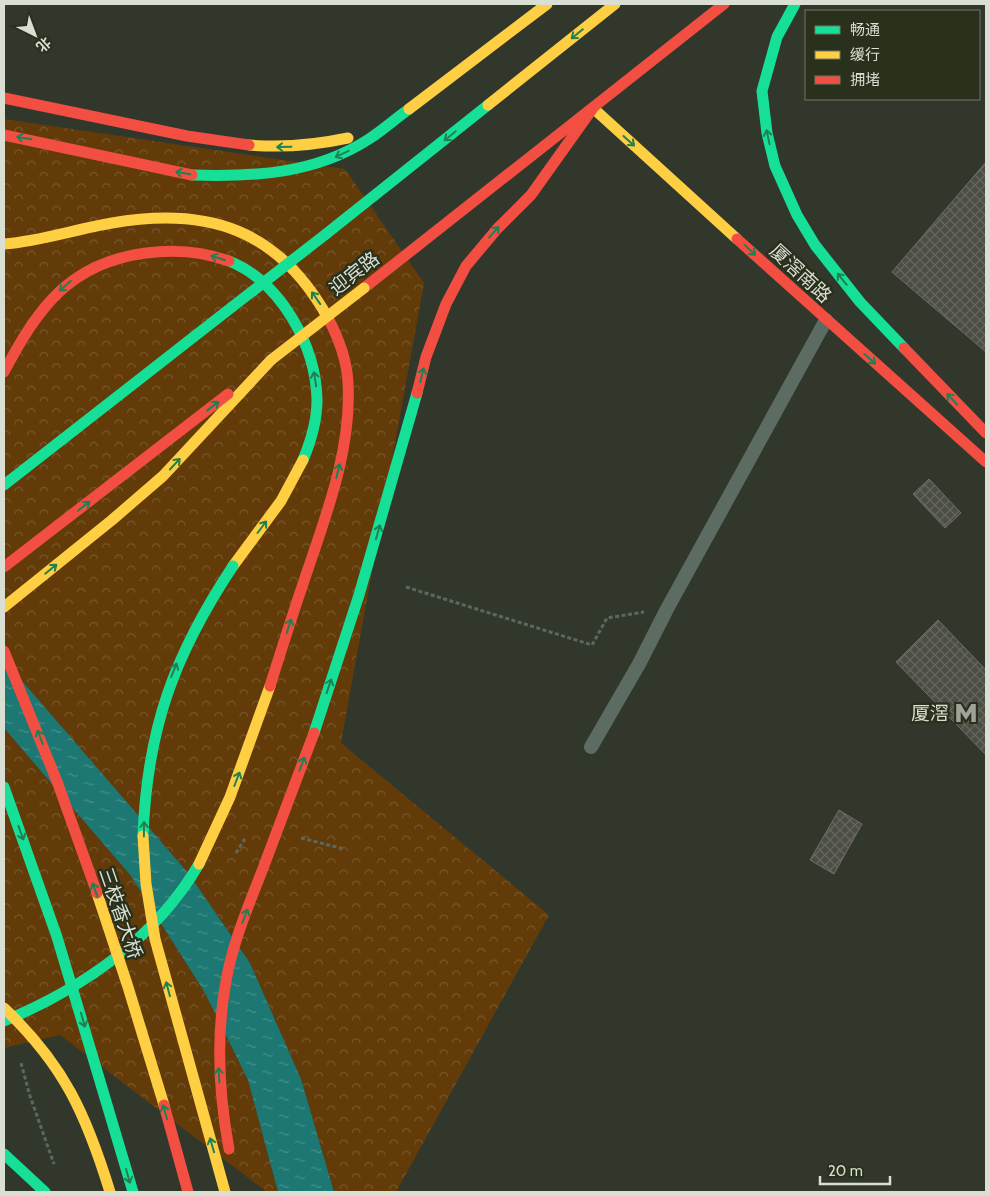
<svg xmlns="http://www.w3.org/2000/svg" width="990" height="1196" font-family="Cabin,'Noto Sans SC',sans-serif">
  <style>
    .forest { fill: url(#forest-crowns) }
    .water { fill: url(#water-ripples) }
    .building { fill: url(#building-cross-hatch); stroke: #6e6f65 }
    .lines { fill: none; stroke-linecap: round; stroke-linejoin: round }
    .path { stroke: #5c685f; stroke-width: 3; stroke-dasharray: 4 2.5; stroke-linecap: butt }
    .lane { stroke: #5d6c62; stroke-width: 14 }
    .fast { stroke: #16e098; stroke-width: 11 }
    .slow { stroke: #ffcf43; stroke-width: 11 }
    .jam { stroke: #f24e42; stroke-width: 11 }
    .fast-bridge { stroke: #16e098; stroke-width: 11 }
    .slow-bridge { stroke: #ffcf43; stroke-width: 11 }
    .jam-bridge { stroke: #f24e42; stroke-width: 11 }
    .oneway { stroke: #208054 }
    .labels { text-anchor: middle; stroke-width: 5; stroke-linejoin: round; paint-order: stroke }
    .street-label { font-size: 19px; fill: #dadfd3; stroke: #29311d }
    .poi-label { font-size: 19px; fill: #dadfd3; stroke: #29311d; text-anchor: end }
  </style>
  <defs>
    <pattern id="forest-crowns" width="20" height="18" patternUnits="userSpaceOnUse" patternTransform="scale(1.25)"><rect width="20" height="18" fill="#623b09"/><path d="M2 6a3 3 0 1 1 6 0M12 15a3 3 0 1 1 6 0" fill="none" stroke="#78572c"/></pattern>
    <pattern id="water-ripples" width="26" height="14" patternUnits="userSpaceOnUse" patternTransform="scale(1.25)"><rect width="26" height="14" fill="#1d7772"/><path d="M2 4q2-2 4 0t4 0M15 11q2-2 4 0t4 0" fill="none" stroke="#48908c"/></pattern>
    <pattern id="building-cross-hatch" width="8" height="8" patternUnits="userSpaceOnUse" patternTransform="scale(1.25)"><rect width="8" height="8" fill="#4c4d44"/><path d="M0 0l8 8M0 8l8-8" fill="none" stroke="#65665e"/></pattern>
  </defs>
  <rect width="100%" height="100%" fill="#32372c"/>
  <path class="forest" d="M 4,119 L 345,169 L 424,283 L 341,743 L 549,915 L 396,1192 L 334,1192 L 301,1079 L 250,963 L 189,874 L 4,660 Z
    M 4,728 L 131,876 L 205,993 L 248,1080 L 278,1192 L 267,1192 L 60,1035 L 4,1048 Z"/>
  <path class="water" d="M 4,660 L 189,874 L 250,963 L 301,1079 L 334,1192 L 278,1192 L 248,1080 L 205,993 L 131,876 L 4,728 Z"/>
  <path class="building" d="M 986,162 L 986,352 L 892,272 Z
    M 929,479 L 961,513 L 945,528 L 913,494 Z
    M 938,620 L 986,670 L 986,755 L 896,662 Z
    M 839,810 L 862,824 L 834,874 L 810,860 Z"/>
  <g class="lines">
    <path class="path" d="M 406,587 L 592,645 L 607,618 L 644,612
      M 301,838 L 344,849
      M 236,853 L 246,837
      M 21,1063 L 30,1096 L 54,1164"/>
    <path class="lane" d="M 591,747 L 639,664 L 667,609 L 826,320"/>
    <path class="fast" d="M 795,4 L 777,37 L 762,91 L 767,133 L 775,166 L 797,215 L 815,245 L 860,302 L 904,348
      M 192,175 C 254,177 315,174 369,139 C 383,130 395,119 409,109
      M 326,234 L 488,105
      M 229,261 C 281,282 316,346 317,400 C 317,421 311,441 303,460
      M 4,485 L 232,307
      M 314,733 L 359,595 L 417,393
      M 4,1021 C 82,989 156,938 199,864
      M 4,1154 L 45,1192"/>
    <path class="slow" d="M 488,105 L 615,4
      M 593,108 L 737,239
      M 409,109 L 547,4
      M 249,145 C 283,148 315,145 348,138
      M 4,244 C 41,241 76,229 112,223 C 209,206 279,230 328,318
      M 233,566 L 281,501 L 303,460
      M 4,607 L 112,520 L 163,476 L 271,360
      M 199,864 L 230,797 L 270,686"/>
    <path class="jam" d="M 4,98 L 187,136 L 249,145
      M 4,135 L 192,175
      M 737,239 L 986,462
      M 364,288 L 724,4
      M 904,348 L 986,433
      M 4,372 C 38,308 69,263 146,253 C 175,249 201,251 229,261
      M 417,393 L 426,357 L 446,304 L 466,266 L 497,229 L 531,195 L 593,108
      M 4,567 L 228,394
      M 270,686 C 281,651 292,616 304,581 C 325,518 352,450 348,383 C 347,360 338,337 328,318"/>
    <path class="fast-bridge" d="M 232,307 L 326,234
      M 4,787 L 57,937 L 133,1192
      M 143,836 C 147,729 174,655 233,566"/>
    <path class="slow-bridge" d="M 271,360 L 364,288
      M 143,836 L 146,884 L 155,939 L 225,1192
      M 97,893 L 128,987 L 164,1105
      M 4,1008 C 64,1065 86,1114 110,1192"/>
    <path class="jam-bridge" d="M 4,651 L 58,784 L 97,893
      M 164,1105 L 188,1192
      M 229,1149 C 219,1095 216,1041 225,987 C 231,947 247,909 262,871 C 279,825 297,779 314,733"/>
  </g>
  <defs><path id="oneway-shaft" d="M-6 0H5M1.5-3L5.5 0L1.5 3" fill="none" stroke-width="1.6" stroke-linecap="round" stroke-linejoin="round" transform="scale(1.25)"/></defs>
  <g class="oneway">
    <use href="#oneway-shaft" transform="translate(577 34) rotate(141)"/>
    <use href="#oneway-shaft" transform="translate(450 136) rotate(141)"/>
    <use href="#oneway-shaft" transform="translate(768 137) rotate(-102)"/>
    <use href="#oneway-shaft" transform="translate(24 138) rotate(-170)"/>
    <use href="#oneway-shaft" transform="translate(629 141) rotate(42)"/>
    <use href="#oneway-shaft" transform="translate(284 147) rotate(179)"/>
    <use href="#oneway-shaft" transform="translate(342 154) rotate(155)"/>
    <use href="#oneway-shaft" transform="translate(183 173) rotate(-171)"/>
    <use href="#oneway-shaft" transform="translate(494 232) rotate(-48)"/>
    <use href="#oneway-shaft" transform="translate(750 250) rotate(43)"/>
    <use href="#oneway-shaft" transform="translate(218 258) rotate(-162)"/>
    <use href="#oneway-shaft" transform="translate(842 279) rotate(-129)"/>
    <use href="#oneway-shaft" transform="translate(65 286) rotate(139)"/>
    <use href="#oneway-shaft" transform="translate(316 298) rotate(-125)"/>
    <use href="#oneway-shaft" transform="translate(870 359) rotate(42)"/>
    <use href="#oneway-shaft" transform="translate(422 375) rotate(-76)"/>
    <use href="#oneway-shaft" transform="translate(315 379) rotate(-99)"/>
    <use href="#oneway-shaft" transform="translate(952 399) rotate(-133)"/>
    <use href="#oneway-shaft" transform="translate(213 406) rotate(-38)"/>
    <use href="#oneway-shaft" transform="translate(175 464) rotate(-47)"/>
    <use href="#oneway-shaft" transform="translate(338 471) rotate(-77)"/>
    <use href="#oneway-shaft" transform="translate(84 506) rotate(-38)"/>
    <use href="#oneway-shaft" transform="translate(262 527) rotate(-53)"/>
    <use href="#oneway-shaft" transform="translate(378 532) rotate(-74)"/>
    <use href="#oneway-shaft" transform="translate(51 569) rotate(-39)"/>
    <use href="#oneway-shaft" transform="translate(289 626) rotate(-72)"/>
    <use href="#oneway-shaft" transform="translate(174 670) rotate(-68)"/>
    <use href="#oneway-shaft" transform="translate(329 686) rotate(-71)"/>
    <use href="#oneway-shaft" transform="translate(40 737) rotate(-111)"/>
    <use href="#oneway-shaft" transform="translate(302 764) rotate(-69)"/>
    <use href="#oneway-shaft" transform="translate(237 779) rotate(-69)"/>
    <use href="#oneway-shaft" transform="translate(144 829) rotate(-89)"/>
    <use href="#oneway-shaft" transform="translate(21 833) rotate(70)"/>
    <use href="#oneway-shaft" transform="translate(95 890) rotate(-110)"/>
    <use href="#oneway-shaft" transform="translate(245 916) rotate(-69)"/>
    <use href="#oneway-shaft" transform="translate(168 989) rotate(-105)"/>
    <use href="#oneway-shaft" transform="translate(83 1020) rotate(74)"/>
    <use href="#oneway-shaft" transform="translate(219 1075) rotate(-93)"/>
    <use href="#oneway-shaft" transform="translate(165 1112) rotate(-106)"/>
    <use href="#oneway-shaft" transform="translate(212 1145) rotate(-106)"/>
    <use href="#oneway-shaft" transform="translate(128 1176) rotate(74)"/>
  </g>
  <defs>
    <symbol id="metro-bare" viewBox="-9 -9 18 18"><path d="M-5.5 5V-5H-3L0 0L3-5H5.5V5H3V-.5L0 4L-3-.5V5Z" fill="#9fa499" stroke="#29311d" stroke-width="2.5" paint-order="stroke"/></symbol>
  </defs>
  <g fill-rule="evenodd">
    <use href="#metro-bare" x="950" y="697" width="32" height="32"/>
  </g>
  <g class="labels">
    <g class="street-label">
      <text transform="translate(354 273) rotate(-38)" y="7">迎宾路</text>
      <text transform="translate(801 273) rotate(43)" y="7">厦滘南路</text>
      <text transform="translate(121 913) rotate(71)" y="7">三枝香大桥</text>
    </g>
    <g class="poi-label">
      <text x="949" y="720">厦滘</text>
    </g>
  </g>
  <rect width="990" height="1196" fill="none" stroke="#dadfd3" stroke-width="10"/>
  <rect x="805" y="10" width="175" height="90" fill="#29311d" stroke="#707766"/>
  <rect x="815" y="26" width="25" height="8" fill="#16e098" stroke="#707766"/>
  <text x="850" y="35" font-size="15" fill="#dadfd3">畅通</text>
  <rect x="815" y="51" width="25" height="8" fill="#ffcf43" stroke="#707766"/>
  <text x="850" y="60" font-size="15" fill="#dadfd3">缓行</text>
  <rect x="815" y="76" width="25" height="8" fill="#f24e42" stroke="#707766"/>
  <text x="850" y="85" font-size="15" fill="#dadfd3">拥堵</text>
  <g transform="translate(35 35) rotate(138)" stroke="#29311d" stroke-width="4" paint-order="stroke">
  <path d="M0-4L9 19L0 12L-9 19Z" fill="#dadfd3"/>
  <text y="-8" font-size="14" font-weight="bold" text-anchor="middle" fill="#dadfd3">北</text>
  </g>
  <path d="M820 1176v8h70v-8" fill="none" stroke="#dadfd3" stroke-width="2.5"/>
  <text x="828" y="1176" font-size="15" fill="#dadfd3" stroke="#29311d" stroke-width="4" paint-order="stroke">20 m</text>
</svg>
